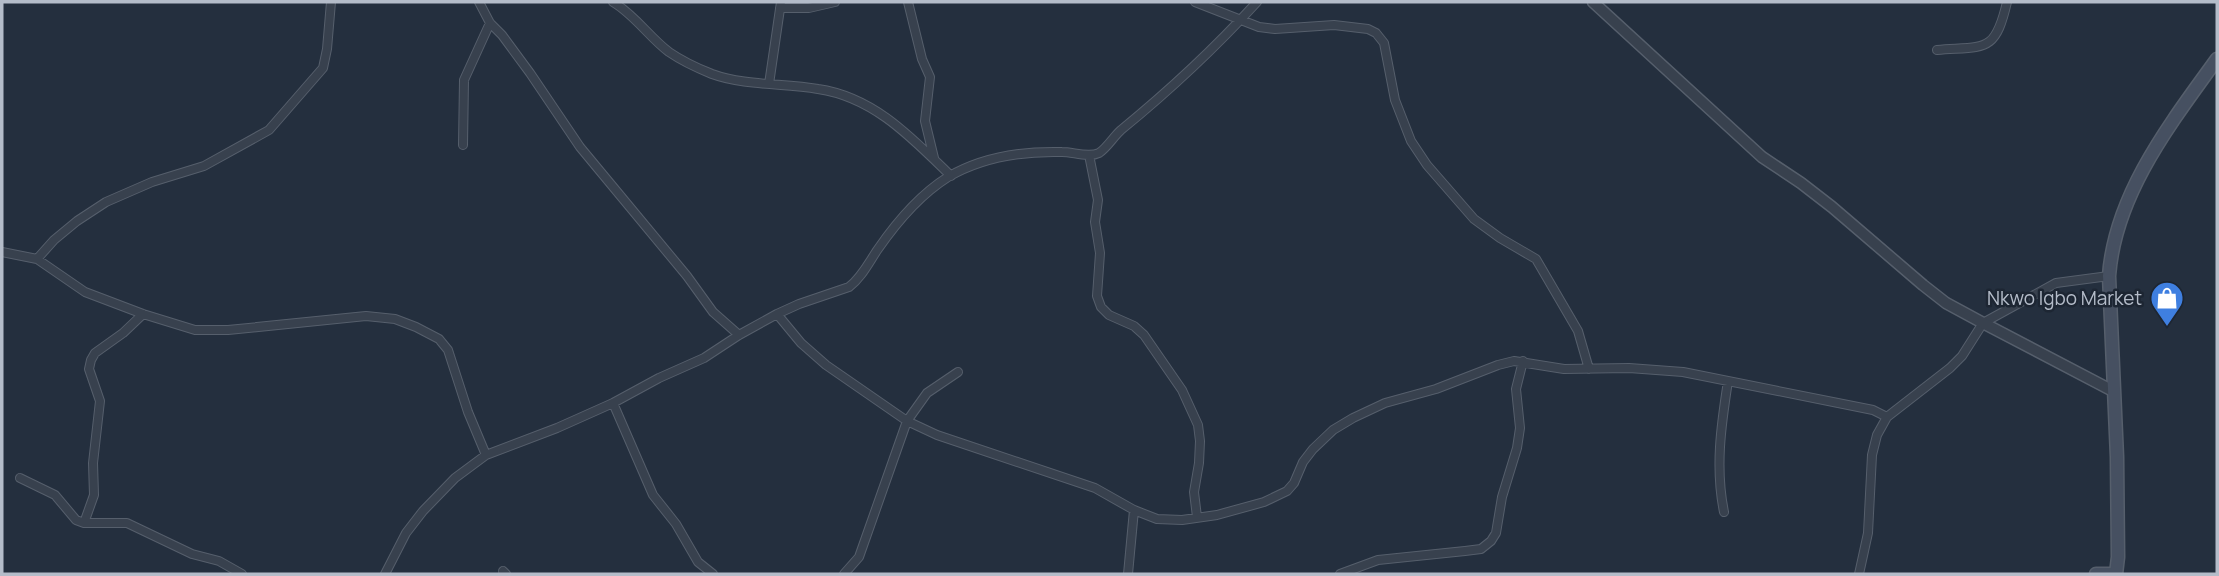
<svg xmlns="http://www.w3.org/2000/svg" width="2219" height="576" font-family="Manrope,sans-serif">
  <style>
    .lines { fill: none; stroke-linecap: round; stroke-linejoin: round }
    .minor-casing { stroke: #565f6c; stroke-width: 10 }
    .tertiary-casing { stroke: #565f6c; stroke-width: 13 }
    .secondary-casing { stroke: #565f6c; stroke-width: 15 }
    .minor { stroke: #38414e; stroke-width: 8 }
    .tertiary { stroke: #38414e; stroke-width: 10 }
    .secondary { stroke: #465061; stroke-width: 12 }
    .labels { text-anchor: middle; stroke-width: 5; stroke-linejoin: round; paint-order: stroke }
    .poi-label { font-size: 19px; fill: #b4bcc9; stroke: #1d2633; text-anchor: end }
  </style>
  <rect width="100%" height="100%" fill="#242f3e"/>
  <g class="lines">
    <defs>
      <path id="minor" d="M 479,2 L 490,23 L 502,35 L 530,73 L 580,147 L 687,276 L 713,312 L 739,335
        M 613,2 C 635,15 649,37 669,52 C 682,61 697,68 712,74 C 745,86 784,83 818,89 C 874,97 912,138 951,176
        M 908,2 L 922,59 L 930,77 L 925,121 L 934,158
        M 1195,2 L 1259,27 L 1275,29 L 1334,25 L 1368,29 L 1376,33 L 1384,43 L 1395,100 L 1411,141 L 1427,165 L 1474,219 L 1500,238 L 1536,259 L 1578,331 L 1589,369
        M 780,8 L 809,8 L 835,2
        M 1937,50 C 1985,46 1995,54 2007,2
        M 769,84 L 781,2
        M 463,145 L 464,80 L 490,23
        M 1089,155 L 1098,200 L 1095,222 L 1100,253 L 1097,296 L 1101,307 L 1109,315 L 1134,326 L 1144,335 L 1182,390 L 1198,425 L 1200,441 L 1199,463 L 1194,492 L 1197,517
        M 2,252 L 37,259 L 85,292 L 143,314 L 195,330 L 228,330 L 366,316 L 395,319 L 416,327 L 439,339 L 448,350 L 468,412 L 486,455
        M 37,259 L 54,240 L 77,221 L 106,202 L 152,182 L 204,166 L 269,130 L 323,68 L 327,49 L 331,2
        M 777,314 L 801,343 L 826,365 L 907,421 L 937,435 L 1095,488 L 1134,510 L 1157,519 L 1182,520 L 1217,515 L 1264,502 L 1287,491 L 1294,483 L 1303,462 L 1313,449 L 1333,430 L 1353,418 L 1385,403 L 1436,389 L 1498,365 L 1514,361 L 1564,369 L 1629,368 L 1683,372 L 1873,410 L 1887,417
        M 613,403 L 653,495 L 676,524 L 698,562 L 713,574
        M 20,478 L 55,495 L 76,520 L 84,523 L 127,523 L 192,554 L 219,561 L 242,574
        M 1724,512 C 1715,468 1721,426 1728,381
        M 84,523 L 94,495 L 93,463 L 100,401 L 89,369 L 91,360 L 95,353 L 123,333 L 143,314
        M 503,571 L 506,574
        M 385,574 L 406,533 L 423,511 L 455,478 L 486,455 L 557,428 L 613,403 L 659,378 L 704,358 L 739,335 L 777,314 L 799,304 L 849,287 C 862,277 869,262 878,249 C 896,223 921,194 948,177 C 982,157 1024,151 1062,152 C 1073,152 1089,158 1099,153 C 1107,148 1114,136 1121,130 C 1170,90 1215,48 1257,2
        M 844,574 L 859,557 L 907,421 L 927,393 L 958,372
        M 1128,574 L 1134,510
        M 1340,574 L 1378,560 L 1465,551 L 1481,549 L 1491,541 L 1496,533 L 1502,497 L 1517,448 L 1520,428 L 1516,389 L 1523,361
        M 1859,574 L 1868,533 L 1872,455 L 1877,435 L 1887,417 L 1950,368 L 1962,356 L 1983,323 L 2056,283 L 2109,276"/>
      <path id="tertiary" d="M 1593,2 L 1762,157 L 1801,183 L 1832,207 L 1923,285 L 1946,303 L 1983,323 L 2113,391"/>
      <path id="secondary" d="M 2096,574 L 2116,574
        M 2116,574 L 2118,557 L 2117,457 L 2109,276 C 2115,194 2170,124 2217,59"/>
    </defs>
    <use href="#minor" class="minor-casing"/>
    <use href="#tertiary" class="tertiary-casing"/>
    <use href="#secondary" class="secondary-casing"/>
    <use href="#minor" class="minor"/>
    <use href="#tertiary" class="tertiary"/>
    <use href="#secondary" class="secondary"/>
  </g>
  <defs>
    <symbol id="shop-pin" viewBox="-11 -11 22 30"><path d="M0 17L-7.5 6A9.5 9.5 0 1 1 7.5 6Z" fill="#3f7fe0" stroke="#1d2633"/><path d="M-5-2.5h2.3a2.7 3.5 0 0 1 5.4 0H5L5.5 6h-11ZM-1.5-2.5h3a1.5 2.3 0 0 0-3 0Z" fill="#fff"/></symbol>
  </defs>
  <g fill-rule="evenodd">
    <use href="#shop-pin" x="2148" y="279" width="38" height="52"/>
  </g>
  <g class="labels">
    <g class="poi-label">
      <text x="2142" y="305">Nkwo Igbo Market</text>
    </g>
  </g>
  <rect width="2219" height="576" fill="none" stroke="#b4bcc9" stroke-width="7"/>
</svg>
